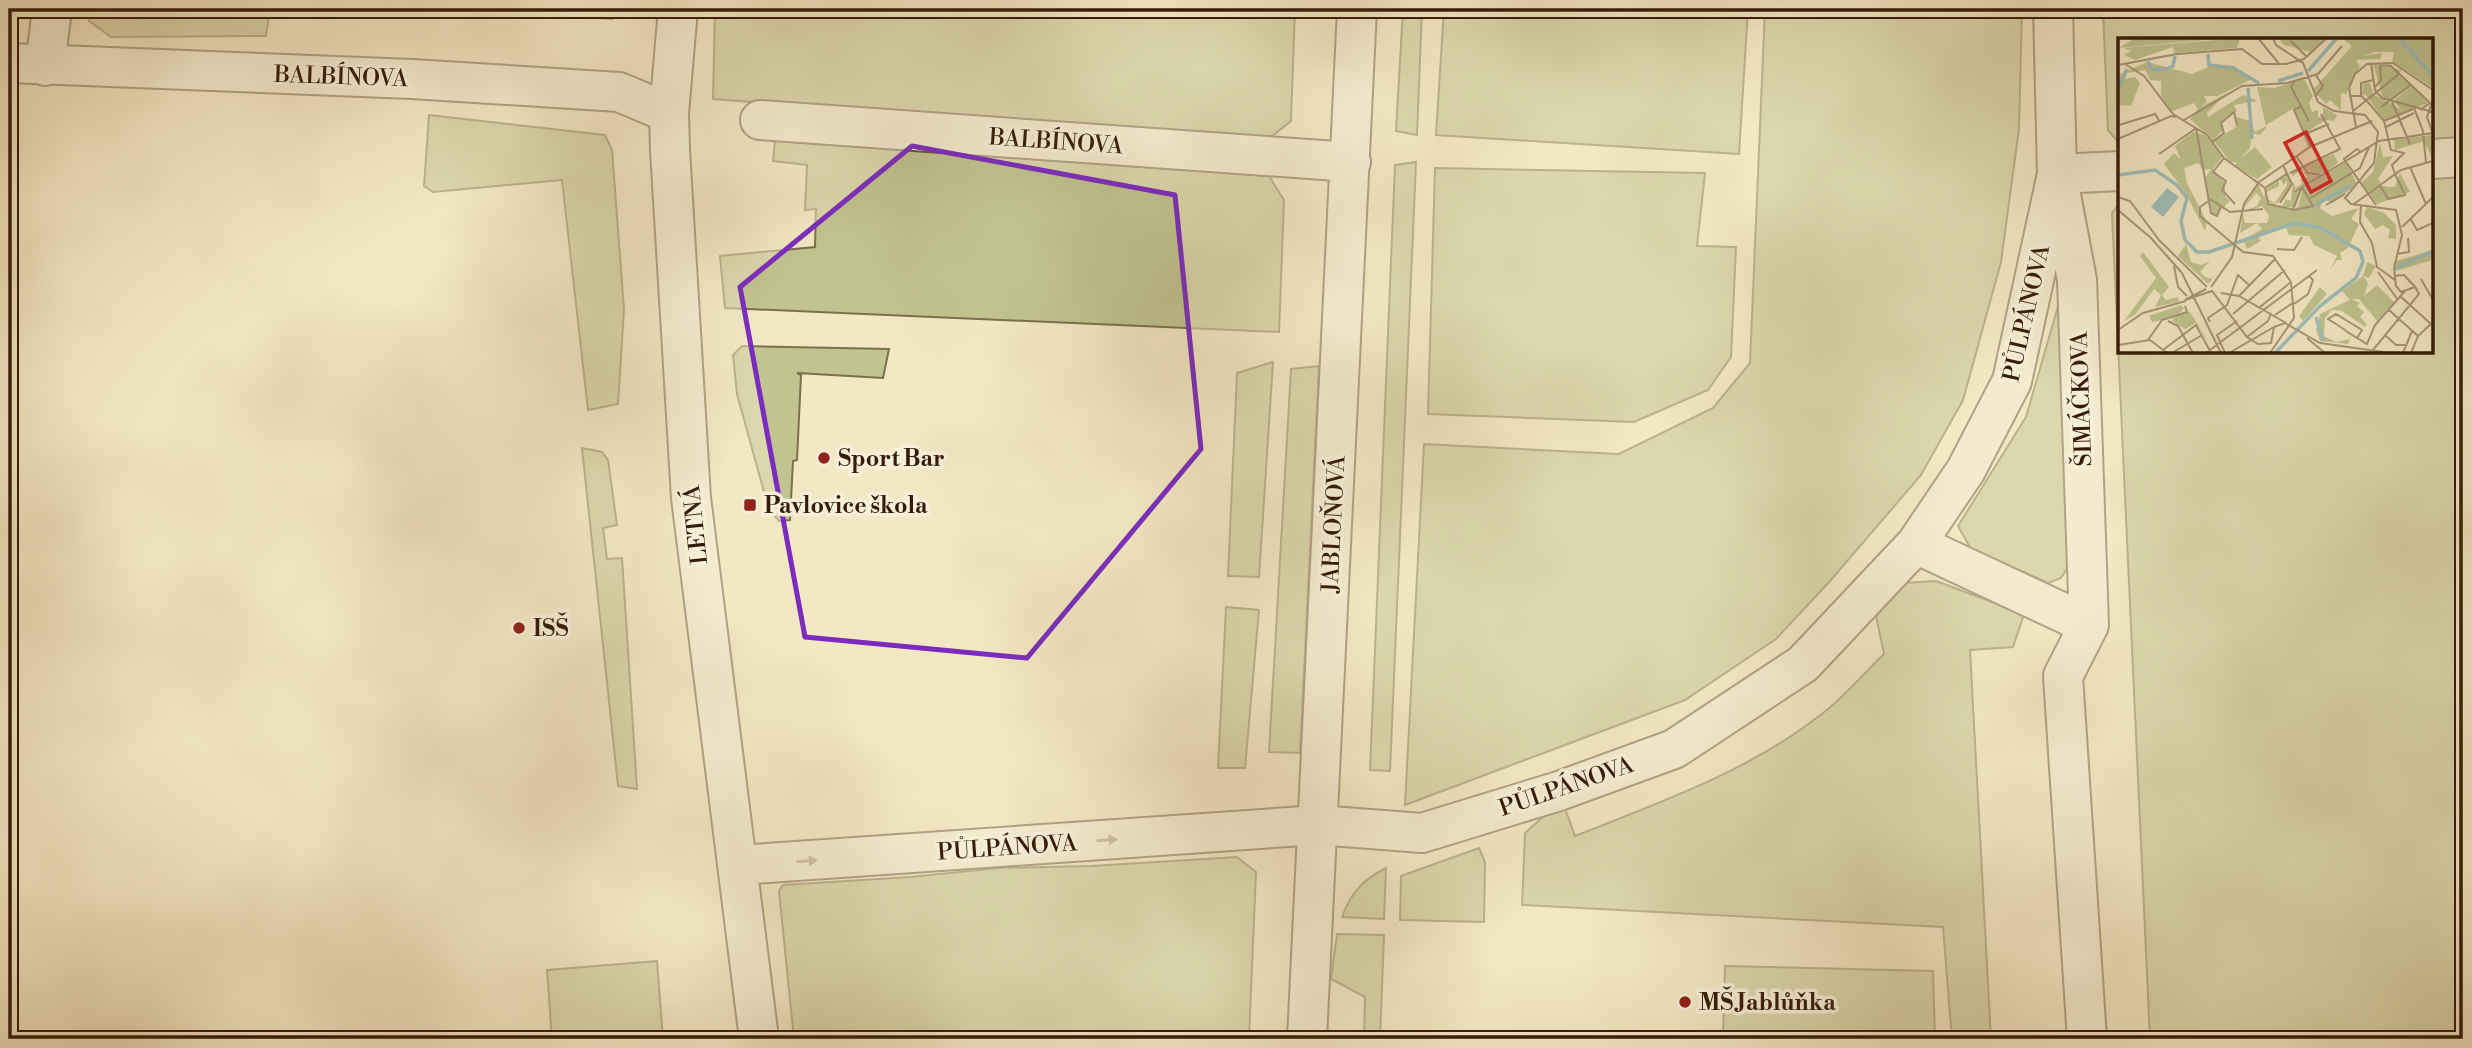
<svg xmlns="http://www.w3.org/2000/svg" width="2472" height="1048" font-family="'Libre Bodoni',serif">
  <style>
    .green { fill: #c1c490; stroke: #7b704c; stroke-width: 2 }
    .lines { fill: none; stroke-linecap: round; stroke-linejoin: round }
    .minor-casing { stroke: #644f38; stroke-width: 42 }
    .tertiary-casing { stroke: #644f38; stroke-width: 42 }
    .minor { stroke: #f7f0d9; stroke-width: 38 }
    .tertiary { stroke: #f7f0d9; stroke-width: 38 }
    .oneway { fill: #a0917b }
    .marked { fill: none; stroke: #7b2cbf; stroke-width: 5; stroke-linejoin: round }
    .poi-dot { fill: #8f2418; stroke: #f7f0d9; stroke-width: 2.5 }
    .labels { text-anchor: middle; stroke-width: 7; stroke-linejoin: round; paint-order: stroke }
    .street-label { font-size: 23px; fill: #351c09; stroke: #f7f0d9 }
    .poi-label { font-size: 23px; font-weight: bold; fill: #351c09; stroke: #f7f0d9; text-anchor: start }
    .inset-river { fill: none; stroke: #9dbfba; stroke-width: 3.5 }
    .inset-road { fill: none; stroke: #a79679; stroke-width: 2 }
    .view { fill: #d62828; fill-opacity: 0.15; stroke: #d62828; stroke-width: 3.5 }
    .inset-edge { fill: none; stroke: #351c09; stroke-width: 3.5 }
  </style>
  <rect width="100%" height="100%" fill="#f3e8c4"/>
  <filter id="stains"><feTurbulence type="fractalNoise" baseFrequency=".00286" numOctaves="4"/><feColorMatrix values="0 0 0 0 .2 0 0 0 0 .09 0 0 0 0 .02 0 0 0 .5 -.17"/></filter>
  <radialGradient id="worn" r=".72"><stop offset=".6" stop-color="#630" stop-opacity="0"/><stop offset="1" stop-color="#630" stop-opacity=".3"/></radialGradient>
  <path class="green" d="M 90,9 L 270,9 L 266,36 L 111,37 L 89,21 Z
    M 456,9 L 613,9 L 612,19 Z
    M 715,9 L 1295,9 L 1291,121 L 1266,141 L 713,99 Z
    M 1403,9 L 1422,9 L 1417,135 L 1396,131 Z
    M 1444,9 L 1748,9 L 1739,154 L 1436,135 Z
    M 1765,9 L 2022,9 L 2019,129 L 2001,262 L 1963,400 L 1921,475 L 1830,581 L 1776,639 L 1685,700 L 1405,805 L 1424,444 L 1619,454 L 1713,408 L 1750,363 Z
    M 2103,9 L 2463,9 L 2463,138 L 2432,140 L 2432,40 L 2120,40 L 2120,144 L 2108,130 Z
    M 429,115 L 605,135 L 612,150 L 624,309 L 618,404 L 588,410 L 562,180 L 433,192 L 424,186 Z
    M 775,140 L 1269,176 L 1284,200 L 1279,332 L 725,308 L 720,256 L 815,247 L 816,209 L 805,210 L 807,165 L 773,161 Z
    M 1416,162 L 1390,771 L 1370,770 L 1395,165 Z
    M 1435,168 L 1705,173 L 1697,246 L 1736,247 L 1731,357 L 1708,390 L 1634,422 L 1428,414 Z
    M 2463,173 L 2463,1039 L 2150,1039 L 2112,213 L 2120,203 L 2120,352 L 2432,352 L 2432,174 Z
    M 2059,303 L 2071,562 L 2061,578 L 2048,583 L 1971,549 L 1958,526 L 2026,417 Z
    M 742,346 L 889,349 L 883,378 L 797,373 L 801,375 L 797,460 L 793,461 L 790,520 L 779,521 L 769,510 L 737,394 L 733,355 Z
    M 1273,362 L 1259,577 L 1228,576 L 1237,373 Z
    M 1319,366 L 1300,753 L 1269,752 L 1291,369 Z
    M 582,448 L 602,452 L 608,460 L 617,525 L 603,528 L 607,559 L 622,558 L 637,789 L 618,786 Z
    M 1936,581 L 2024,614 L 2013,647 L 1970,650 L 1991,1039 L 1952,1039 L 1943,927 L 1522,905 L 1525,833 L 1562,800 L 1575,836 C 1661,802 1750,771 1823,713 C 1845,696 1864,673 1884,654 L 1875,611 L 1903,583 Z
    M 1226,607 L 1259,610 L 1245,768 L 1218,768 Z
    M 1479,848 L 1485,862 L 1484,922 L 1400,920 L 1401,876 Z
    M 1237,857 L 1256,872 L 1249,1039 L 794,1039 L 779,891 L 783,885 L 910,877 L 999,868 L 1091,866 Z
    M 1386,868 L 1384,919 L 1342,917 C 1351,892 1363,880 1386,868 Z
    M 1337,934 L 1384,935 L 1380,1039 L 1364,1039 L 1365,997 L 1331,979 Z
    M 657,961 L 663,1039 L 552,1039 L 547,970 Z
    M 1725,966 L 1933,971 L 1935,1039 L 1723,1039 Z"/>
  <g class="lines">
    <defs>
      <path id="minor" d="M 2053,9 L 2057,174 L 2077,280 L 2089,625 L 2063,676 L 2087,1039
        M 9,63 L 412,79 L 619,92 L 669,113
        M 45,66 L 52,9
        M 760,120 L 1351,162
        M 2432,159 L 2463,157
        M 2057,174 L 2120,171
        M 1916,544 L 2089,625
        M 739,865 L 1318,825 L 1422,833 L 1559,791 L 1674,749 L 1803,664 L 1916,544 L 1966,470 L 2012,381 L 2057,174
        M 1307,1039 L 1357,9"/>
      <path id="tertiary" d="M 678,9 L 669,113 L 670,150 L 691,498 L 759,1039"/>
    </defs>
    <use href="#minor" class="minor-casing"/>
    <use href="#tertiary" class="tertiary-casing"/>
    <use href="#minor" class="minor"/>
    <use href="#tertiary" class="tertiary"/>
  </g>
  <defs><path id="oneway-solid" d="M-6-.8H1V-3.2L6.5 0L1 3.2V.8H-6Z" transform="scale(1.75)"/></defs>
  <g class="oneway">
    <use href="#oneway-solid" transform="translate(1107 840) rotate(-4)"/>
    <use href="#oneway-solid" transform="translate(807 861) rotate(-4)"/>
  </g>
  <path d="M0 0H2472V1048H0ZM 912,146 L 1175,195 L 1201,449 L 1027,658 L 805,637 L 740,287 Z" fill="#f3e8c4" fill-opacity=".55" fill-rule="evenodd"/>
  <path class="marked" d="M 912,146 L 1175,195 L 1201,449 L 1027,658 L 805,637 L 740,287 Z"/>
  <g class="poi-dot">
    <circle cx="824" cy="458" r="7"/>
    <rect x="743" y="498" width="14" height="14" rx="3.5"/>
    <circle cx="519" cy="628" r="7"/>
    <circle cx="1685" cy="1002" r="7"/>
  </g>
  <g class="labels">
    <g class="street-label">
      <text transform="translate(341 76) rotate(2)" y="8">BALBÍNOVA</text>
      <text transform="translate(1056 141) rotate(4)" y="8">BALBÍNOVA</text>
      <text transform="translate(2026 313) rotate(-77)" y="8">PŮLPÁNOVA</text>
      <text transform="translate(2081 399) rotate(-92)" y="8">ŠIMÁČKOVA</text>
      <text transform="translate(1333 524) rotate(-87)" y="8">JABLOŇOVÁ</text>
      <text transform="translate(695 525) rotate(-96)" y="8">LETNÁ</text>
      <text transform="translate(1566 786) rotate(-19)" y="8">PŮLPÁNOVA</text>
      <text transform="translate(1007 847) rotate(-4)" y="8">PŮLPÁNOVA</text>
    </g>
    <g class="poi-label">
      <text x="838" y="466">Sport Bar</text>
      <text x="764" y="513">Pavlovice škola</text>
      <text x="533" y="636">ISŠ</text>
      <text x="1699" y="1010">MŠ Jablůňka</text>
    </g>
  </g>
  <g transform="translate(2118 38)">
    <rect width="315" height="315" fill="#f3e8c4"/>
    <path d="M 18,0 L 110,0 L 0,10 ZM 122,0 L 119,10 L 56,15 L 55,9 L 17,22 L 6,17 L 13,13 L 6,10 ZM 160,0 L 208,0 L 193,14 L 166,7 ZM 224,0 L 315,0 L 315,50 L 274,23 L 276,14 L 257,14 L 245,18 L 264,15 L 262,21 L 238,22 L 242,29 L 228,56 L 223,55 L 223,72 L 212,62 L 208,66 L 195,52 L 234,8 ZM 29,24 L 74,36 L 95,27 L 116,28 L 134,41 L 100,58 L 86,58 L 89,64 L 83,69 L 109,55 L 89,75 L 90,79 L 125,57 L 140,63 L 116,67 L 119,73 L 102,85 L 105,92 L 95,102 L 72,81 L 80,71 L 76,65 L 52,74 L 43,57 L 43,43 L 32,42 L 27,32 L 8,35 L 7,41 L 17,39 L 22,45 L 13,68 L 0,67 L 0,37 ZM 255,26 L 283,32 L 281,38 L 293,47 L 272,62 L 265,60 ZM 186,41 L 195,58 L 191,65 L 194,74 L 200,72 L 200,79 L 205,79 L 205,69 L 219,77 L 216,83 L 208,82 L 187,95 L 176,70 L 148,87 L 148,90 L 142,97 L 134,95 L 132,110 L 123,120 L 137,109 L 154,129 L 139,141 L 117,128 L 119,124 L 112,124 L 96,103 L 118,89 L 118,79 L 132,83 L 137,94 L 148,88 L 139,49 L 156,50 ZM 252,45 L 255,56 L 284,72 L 275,63 L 294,48 L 310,65 L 266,82 L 247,56 L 244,58 L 245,46 ZM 75,94 L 87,97 L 105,118 L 95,131 L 107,145 L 107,159 L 112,163 L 99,176 L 94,175 L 87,140 L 93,131 L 85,132 L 80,125 L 66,130 L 69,145 L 89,184 L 87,193 L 67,154 L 46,126 L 56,115 L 63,122 L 57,108 ZM 315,97 L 315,122 L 306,103 L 277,112 L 276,101 ZM 262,105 L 265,119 L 275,118 L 260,141 L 263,145 L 249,155 L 244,144 L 255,134 ZM 216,116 L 220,125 L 206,135 L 194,136 L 187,129 ZM 228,124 L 239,146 L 215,165 L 206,161 L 202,170 L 214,178 L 241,170 L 233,181 L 241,186 L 230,210 L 222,215 L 224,222 L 219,222 L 212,232 L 219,218 L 196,207 L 191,198 L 171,197 L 167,188 L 131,201 L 140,199 L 143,203 L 129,211 L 126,203 L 120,205 L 144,191 L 139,185 L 122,195 L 125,174 L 127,185 L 149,185 L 151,178 L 144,168 L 128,174 L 126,173 L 139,168 L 143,160 L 138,155 L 125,171 L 140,146 L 146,159 L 149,150 L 161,142 L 161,148 L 147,155 L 147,160 L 157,165 L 169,147 L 169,142 L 166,147 L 162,141 L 171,137 L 173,150 L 166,161 L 157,166 L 147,163 L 151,167 L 164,168 L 168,161 L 173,163 L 175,143 L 177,150 L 184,146 L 182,141 L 189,140 L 184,131 L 175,138 L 173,135 L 184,130 L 193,137 L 203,138 L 175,153 L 183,151 L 178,169 L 164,169 L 173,172 L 180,169 L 185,150 ZM 282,135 L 292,154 L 259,166 L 251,155 L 261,148 L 277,149 ZM 249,169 L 266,175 L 278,187 L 278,201 L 270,200 L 272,192 L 265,187 L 257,191 L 246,176 ZM 68,206 L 73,224 L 83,227 L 92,223 L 82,234 L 87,239 L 94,241 L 114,218 L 90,246 L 60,218 ZM 315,212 L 315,222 L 277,233 L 278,223 ZM 25,214 L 51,249 L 44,257 L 48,262 L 60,259 L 61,264 L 37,269 L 43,257 L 36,251 L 17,277 L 6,283 L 38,240 L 22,218 ZM 249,224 L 258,228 L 251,240 L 245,238 L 250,245 L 246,258 L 259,247 L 276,264 L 259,283 L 241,261 L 233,261 L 242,265 L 239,268 L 246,274 L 242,279 L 249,286 L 247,289 L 224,273 L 214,272 L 207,280 L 206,298 L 218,304 L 232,301 L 230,306 L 202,303 L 198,292 L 202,276 L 232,262 L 224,253 L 245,238 ZM 202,249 L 209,256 L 185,283 L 181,278 ZM 63,267 L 66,270 L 61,276 L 72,274 L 94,309 L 78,285 L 67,291 L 54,283 L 55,280 L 34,284 L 31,278 Z" fill="#c1c490"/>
    <path d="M 49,150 L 61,159 L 45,179 L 33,169 Z" fill="#9dbfba"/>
    <path class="inset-river" d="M 281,0 L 315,38M 90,16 L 91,27 L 115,30 L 141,45M 30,23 L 34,32 L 48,31 L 55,28 L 57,18M 190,33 L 219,0M 160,43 L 185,35M 130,50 L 134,101M 0,52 L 9,31M 0,137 L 37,132 L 59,147 L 69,160 L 63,183 L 67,202 L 79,214 L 91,214 L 177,185 L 203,190 L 242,213 L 245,224 L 238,240 L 202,268 L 157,315M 197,167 L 232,148M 277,231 L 315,213M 198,279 L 205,303"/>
    <path class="inset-road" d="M 140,0 L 162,27M 155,0 L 158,7 L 185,25 L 200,64 L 216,73 L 247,77 L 260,94 L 256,125 L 227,160 L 233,166 L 278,172 L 284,197 L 276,230 L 278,248 L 283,254 L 297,249 L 301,256 L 255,312M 173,3 L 189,19M 253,25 L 257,52 L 264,60 L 315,74M 7,26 L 26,38 L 55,76 L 89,97 L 106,120 L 147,150M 0,27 L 59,16 L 124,11 L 144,26 L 168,26 L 186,21 L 209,0M 177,43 L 173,49 L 191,83M 257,49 L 263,42 L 262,27 L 273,28 L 312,65 L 302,72M 231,58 L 243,58 L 249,63 L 266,83 L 273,112 L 286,115 L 274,127 L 277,136M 243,58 L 243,45 L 255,42M 197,59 L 205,48 L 197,36M 315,61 L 309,79 L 315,96M 274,64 L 292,106M 184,68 L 176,72 L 192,109M 263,69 L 293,47M 296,70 L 305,93 L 308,125M 235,73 L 281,36M 66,82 L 124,48 L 169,45 L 200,36 L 224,8M 266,83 L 295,71M 1,87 L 37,76 L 42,84M 238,89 L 231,50 L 237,36 L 249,26 L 275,25 L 315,52M 268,89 L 296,75M 78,90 L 93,175 L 99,178 L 103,168M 187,96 L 211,86M 0,101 L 53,78 L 58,79M 94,104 L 106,95 L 103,85 L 116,74 L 119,87M 243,114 L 239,111 L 226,121 L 258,167M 41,116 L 77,91M 178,118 L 190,135 L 203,137M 106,120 L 95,134 L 108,143 L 104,152 L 117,166M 292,129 L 308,166M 172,135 L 222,111 L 203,76M 262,147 L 270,161 L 287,157 L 277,136M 147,150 L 150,166 L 177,172 L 195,168 L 184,149M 147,150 L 170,135M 176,154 L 261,103 L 315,95M 0,159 L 12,163 L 41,202 L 89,249M 92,161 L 112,174 L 145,171M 191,161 L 242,130 L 251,109M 92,162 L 82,169 L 82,178 L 125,214 L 155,218 L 173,244 L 176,280 L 152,315M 162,165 L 174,146 L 165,127M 236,166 L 283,132 L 315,123M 208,167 L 227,156M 243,167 L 242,184 L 254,205 L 259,229 L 277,242M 175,171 L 184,149M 0,172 L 33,200 L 64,235 L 103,315M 292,180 L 299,192 L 315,185M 284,189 L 315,159M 159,211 L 176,212 L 184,199M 279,216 L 291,214 L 290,200M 56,228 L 60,249 L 69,258M 260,234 L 280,262M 276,238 L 286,237 L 299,251M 303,241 L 315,262M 93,249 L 114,219 L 126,166 L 141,144 L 192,109 L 254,83M 88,251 L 67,262 L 94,253 L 129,299 L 140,306 L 153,305 L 156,289 L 167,285 L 202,305 L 272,315M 103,255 L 121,258 L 168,285M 121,258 L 158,220M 283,259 L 313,286M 176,266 L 190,256 L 195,242 L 191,238M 142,269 L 173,244M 271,272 L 300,298M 115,276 L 167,232M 157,277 L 176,264M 50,283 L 60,288 L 75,315M 92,284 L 90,280 L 109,267 L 120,237 L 131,247M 0,292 L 25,275 L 68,263M 267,297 L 278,307 L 287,307M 129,299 L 150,283 L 153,275M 189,300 L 207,315M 239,300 L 244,292 L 218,276 L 210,281 L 218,286 L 227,292 L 228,293 L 239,300 L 249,306 L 257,287 L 287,253M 30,302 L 44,282 L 69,274 L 67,268M 0,307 L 32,302 L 49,315M 45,312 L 78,287 L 93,315M 54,315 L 84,297M 88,315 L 199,232M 107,315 L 99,297 L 119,283M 111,315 L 156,289M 285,315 L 294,293M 293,315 L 300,298 L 315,284"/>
    <path class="view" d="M 188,94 L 213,143 L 193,154 L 167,105 Z"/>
    <rect width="315" height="315" class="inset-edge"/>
  </g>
  <rect width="2472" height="1048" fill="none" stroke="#f3e8c4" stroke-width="35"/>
  <rect x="10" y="10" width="2451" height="1027" fill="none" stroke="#351c09" stroke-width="3.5"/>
  <rect x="18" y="18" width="2437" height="1013" fill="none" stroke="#351c09" stroke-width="2"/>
  <rect width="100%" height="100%" filter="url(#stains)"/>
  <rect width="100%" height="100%" fill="url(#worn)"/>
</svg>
